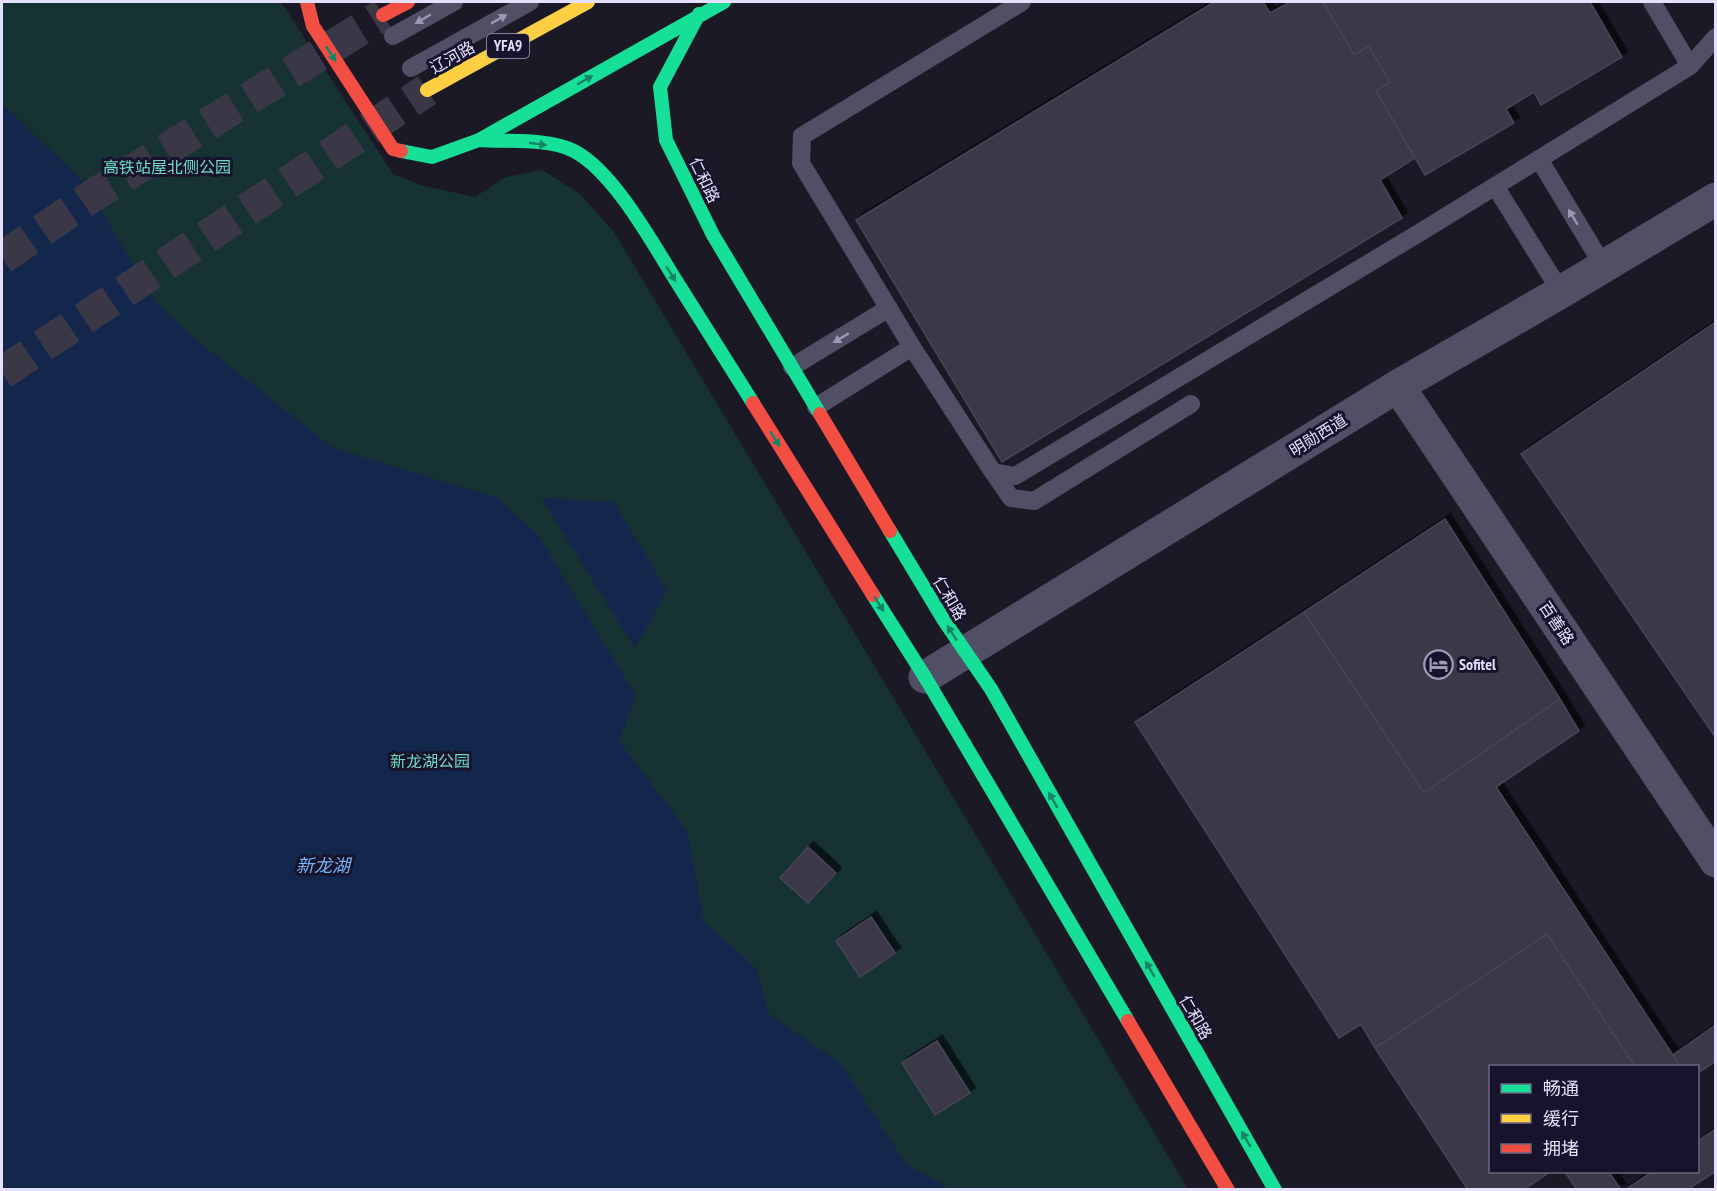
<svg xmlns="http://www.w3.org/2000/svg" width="1717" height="1191" font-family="'PT Sans Narrow','Noto Sans SC',sans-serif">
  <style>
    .green { fill: #173233 }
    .water { fill: #13274d }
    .building { fill: #3b3847; stroke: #494458; stroke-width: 1.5; filter: url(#shadow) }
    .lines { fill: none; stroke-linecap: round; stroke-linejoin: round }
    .primary-tunnel { stroke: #3a3746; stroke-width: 33; stroke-dasharray: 33 16; stroke-linecap: butt }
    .lane { stroke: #514f66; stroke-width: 18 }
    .street { stroke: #514f66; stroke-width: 33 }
    .fast { stroke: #16e098; stroke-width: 14 }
    .slow { stroke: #ffcf43; stroke-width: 14 }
    .jam { stroke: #f24e42; stroke-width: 14 }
    .oneway { fill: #9a98b2 }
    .oneway2 { fill: #178467 }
    .labels { text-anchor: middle; stroke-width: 6; stroke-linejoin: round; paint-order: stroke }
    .shield { fill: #18132c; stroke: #a7a2be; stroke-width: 1.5 }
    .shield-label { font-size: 15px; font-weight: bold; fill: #e4e0fd }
    .street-label { font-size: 16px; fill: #e4e0fd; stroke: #18132c }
    .park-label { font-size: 16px; fill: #6ddcc3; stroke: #18132c }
    .poi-label { font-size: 16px; font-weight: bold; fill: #e4e0fd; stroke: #18132c; text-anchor: start }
    .water-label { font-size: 18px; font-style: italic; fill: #73b6f8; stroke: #18132c }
  </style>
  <defs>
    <filter id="shadow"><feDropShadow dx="5.5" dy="-5.5" stdDeviation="0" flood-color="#0009"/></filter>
  </defs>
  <rect width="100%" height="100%" fill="#1c1926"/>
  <path class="green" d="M 2,2 L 281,2 L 393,174 L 423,186 L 475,197 L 506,177 L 542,170 L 579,193 L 614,232 L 1188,1189 L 2,1190 Z"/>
  <path class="water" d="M 2,103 L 85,184 L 157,304 L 204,346 L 333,448 L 498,498 L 538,535 L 636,696 L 619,741 L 687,831 L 704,922 L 757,969 L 769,1014 L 841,1064 L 906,1164 L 950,1189 L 2,1189 Z
    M 541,498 L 614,502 L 667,591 L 635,648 Z"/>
  <path class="building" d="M 1214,2 L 1263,2 L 1270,13 L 1290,2 L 1323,2 L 1354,55 L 1369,46 L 1390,82 L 1376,91 L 1415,158 L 1380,180 L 1402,218 L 1002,462 L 856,220 Z
    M 1323,2 L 1590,2 L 1622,57 L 1541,105 L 1534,92 L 1506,109 L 1514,123 L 1425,175 L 1376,91 L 1390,82 L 1369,46 L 1354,55 Z
    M 1716,322 L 1716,738 L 1521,454 Z
    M 1445,519 L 1560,699 L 1424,793 L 1304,612 Z
    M 1304,612 L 1424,793 L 1560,699 L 1579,731 L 1496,787 L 1680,1066 L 1635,1066 L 1547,934 L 1375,1048 L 1361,1024 L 1339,1038 L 1135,722 Z
    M 808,847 L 836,873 L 808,903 L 780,878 Z
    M 871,917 L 895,953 L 860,977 L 836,941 Z
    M 1547,934 L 1635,1066 L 1490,1066 L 1490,1172 L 1550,1172 L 1523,1190 L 1468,1190 L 1375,1048 Z
    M 1716,1021 L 1716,1061 L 1698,1073 L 1698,1066 L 1680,1066 L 1673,1055 L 1714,1026 Z
    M 937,1041 L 970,1093 L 935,1115 L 902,1063 Z
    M 1716,1129 L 1716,1171 L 1687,1190 L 1625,1190 L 1652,1172 L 1698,1172 L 1698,1141 Z
    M 1565,1172 L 1609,1172 L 1621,1190 L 1577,1190 Z"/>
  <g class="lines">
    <path class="primary-tunnel" d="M 2,258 L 89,198 L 383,15
      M 2,373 L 427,90"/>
    <path class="lane" d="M 1022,2 L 802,136 L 801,163 L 912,347 L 993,472 L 1015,476 L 1424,230 L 1690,66 L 1716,37
      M 1652,2 L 1690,66
      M 393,36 L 454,2
      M 411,68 L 530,2
      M 1539,159 L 1604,267
      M 1495,186 L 1561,292
      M 792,367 L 889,308
      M 816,407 L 912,347
      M 993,472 L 1011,498 L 1034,501 L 1191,404"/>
    <path class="street" d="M 1398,386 L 1716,861
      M 925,677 L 1398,386 L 1561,292 L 1716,199"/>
    <path class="fast" d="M 699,14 L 660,87 L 666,140 L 713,235 L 820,414
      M 479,140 C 507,142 549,138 574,151 C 613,171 652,242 675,279 C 701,321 727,362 753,403
      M 401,151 L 432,157 L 479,140 L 724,2
      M 890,531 L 943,619 L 991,689 L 1275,1190
      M 873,595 L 925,677 L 1128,1021"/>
    <path class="slow" d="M 427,90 L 588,2"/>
    <path class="jam" d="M 307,2 L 313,26 L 393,149 L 401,151
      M 383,15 L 408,2
      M 753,403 L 873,595
      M 820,414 L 890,531
      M 1128,1021 L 1228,1190"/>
  </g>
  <defs><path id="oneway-solid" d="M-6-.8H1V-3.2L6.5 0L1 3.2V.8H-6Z" transform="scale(1.5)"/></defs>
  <g class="oneway">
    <use href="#oneway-solid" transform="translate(423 19) rotate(150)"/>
    <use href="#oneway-solid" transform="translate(499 19) rotate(-29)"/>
    <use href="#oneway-solid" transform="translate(1573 217) rotate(-121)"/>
    <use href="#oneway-solid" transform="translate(841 338) rotate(149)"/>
  </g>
  <g class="oneway2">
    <use href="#oneway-solid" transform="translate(331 54) rotate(57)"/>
    <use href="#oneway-solid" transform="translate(585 80) rotate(-30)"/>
    <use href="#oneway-solid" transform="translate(538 144) rotate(7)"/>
    <use href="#oneway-solid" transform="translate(671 274) rotate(58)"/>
    <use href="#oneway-solid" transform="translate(775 439) rotate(58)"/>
    <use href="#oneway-solid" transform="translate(879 604) rotate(58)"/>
    <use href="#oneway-solid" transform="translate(952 633) rotate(-122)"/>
    <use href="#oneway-solid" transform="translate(1053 800) rotate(-120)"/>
    <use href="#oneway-solid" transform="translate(1150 969) rotate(-120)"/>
    <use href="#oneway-solid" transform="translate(1246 1139) rotate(-120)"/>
  </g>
  <defs>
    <symbol id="hotel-ring" viewBox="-11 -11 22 22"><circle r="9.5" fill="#18132c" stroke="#9e9ab2" stroke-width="1.5"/><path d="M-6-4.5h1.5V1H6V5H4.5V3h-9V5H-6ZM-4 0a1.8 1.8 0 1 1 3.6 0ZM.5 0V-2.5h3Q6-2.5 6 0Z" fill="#9e9ab2"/></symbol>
  </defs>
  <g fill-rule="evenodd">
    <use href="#hotel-ring" x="1422" y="648" width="33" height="33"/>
  </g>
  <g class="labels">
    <rect class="shield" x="487" y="34" width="42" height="24" rx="4.5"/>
    <g class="shield-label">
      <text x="508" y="51">YFA9</text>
    </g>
    <g class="street-label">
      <text transform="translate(452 57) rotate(-29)" y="6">辽河路</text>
      <text transform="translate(705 180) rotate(64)" y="6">仁和路</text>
      <text transform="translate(1318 435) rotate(-32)" y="6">明勋西道</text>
      <text transform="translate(950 598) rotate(59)" y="6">仁和路</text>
      <text transform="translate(1557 623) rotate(56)" y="6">百善路</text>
      <text transform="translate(1196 1017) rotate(60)" y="6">仁和路</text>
    </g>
    <g class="park-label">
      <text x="167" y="173">高铁站屋北侧公园</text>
      <text x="430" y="767">新龙湖公园</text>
    </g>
    <g class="poi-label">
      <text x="1459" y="670">Sofitel</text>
    </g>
    <g class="water-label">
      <text x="323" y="872">新龙湖</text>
    </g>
  </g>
  <rect width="1717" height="1191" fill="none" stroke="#e4e0fd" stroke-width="6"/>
  <rect x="1489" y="1065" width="210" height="108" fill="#18132c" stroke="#6a6580" stroke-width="1.5"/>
  <rect x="1501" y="1084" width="30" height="9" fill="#16e098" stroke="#6a6580" stroke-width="1.5"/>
  <text x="1543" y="1095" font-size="18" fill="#e4e0fd">畅通</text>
  <rect x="1501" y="1114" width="30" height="9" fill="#ffcf43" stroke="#6a6580" stroke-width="1.5"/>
  <text x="1543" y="1125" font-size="18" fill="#e4e0fd">缓行</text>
  <rect x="1501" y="1144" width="30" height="9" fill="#f24e42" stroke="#6a6580" stroke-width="1.5"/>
  <text x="1543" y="1155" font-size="18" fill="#e4e0fd">拥堵</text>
</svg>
